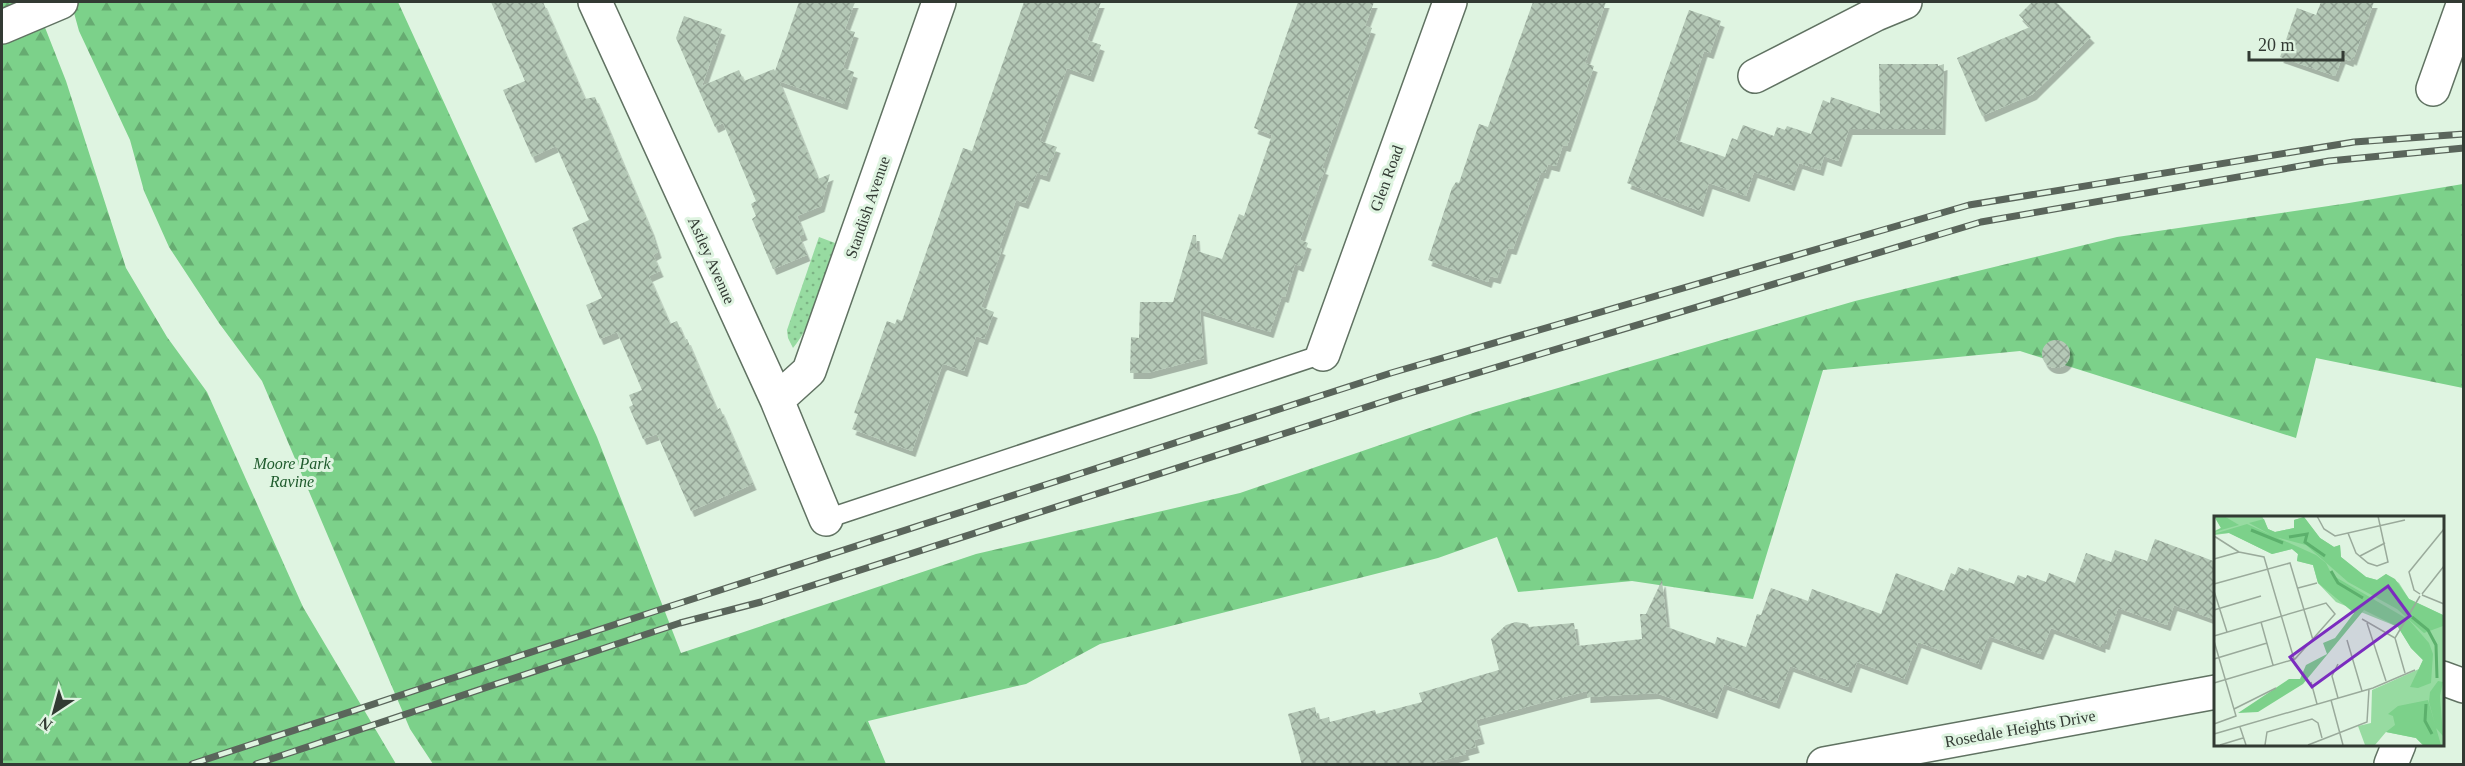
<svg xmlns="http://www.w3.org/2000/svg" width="2465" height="766" font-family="Georgia,serif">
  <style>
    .green { fill: url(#green-dots) }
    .forest { fill: url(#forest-firs) }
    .building { fill: url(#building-cross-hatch); filter: url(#shadow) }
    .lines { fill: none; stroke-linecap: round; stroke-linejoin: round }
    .service-casing { stroke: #607262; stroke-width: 21 }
    .minor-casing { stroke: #607262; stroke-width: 36 }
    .service { stroke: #fff; stroke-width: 18 }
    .minor { stroke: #fff; stroke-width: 33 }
    .rail-casing { stroke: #5a655b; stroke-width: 7 }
    .rail { stroke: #dff4e1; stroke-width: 4.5; stroke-dasharray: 14; stroke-linecap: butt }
    .labels { text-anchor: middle; stroke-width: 6; stroke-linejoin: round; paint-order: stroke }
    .street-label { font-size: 16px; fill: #323a33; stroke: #dff4e1 }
    .park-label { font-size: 16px; font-style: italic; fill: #1e5a2c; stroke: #dff4e1 }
    .inset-river { fill: none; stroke: #5cb06c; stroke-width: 3 }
    .inset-road { fill: none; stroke: #9aaa9b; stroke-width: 1.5 }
    .view { fill: #7b2cbf; fill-opacity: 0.15; stroke: #7b2cbf; stroke-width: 3 }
    .inset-edge { fill: none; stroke: #323a33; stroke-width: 3 }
  </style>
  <defs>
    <pattern id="green-dots" width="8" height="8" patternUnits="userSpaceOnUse" patternTransform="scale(1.5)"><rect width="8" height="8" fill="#97dba1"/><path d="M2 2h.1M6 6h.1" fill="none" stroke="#7cb384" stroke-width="1.8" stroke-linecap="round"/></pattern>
    <pattern id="forest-firs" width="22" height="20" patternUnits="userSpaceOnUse" patternTransform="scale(1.5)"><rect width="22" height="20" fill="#7cd18a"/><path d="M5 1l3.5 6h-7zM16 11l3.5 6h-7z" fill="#66ab71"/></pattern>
    <pattern id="building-cross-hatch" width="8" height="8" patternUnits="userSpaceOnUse" patternTransform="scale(1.5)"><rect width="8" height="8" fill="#b4c8b6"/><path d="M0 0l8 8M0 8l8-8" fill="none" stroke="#93a395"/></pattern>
    <filter id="shadow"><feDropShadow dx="3.5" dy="6" stdDeviation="0" flood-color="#0004"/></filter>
  </defs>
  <rect width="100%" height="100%" fill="#dff4e1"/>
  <path class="green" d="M 819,237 L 835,243 C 825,272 813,326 793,348 L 788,338 L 787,330 Z"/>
  <path class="forest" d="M 2,2 L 35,2 L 66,81 L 126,268 L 167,337 L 207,392 L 303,607 L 396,764 L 2,764 Z
    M 71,2 L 398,2 L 597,437 L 681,653 L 976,554 L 1240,493 L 1476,412 L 1855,301 L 2117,237 L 2349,203 L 2463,184 L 2463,388 L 2316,358 L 2296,438 L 2020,351 L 1823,370 L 1753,599 L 1632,581 L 1518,592 L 1497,537 L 1438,558 L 1100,644 L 1026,684 L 868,721 L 886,764 L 433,764 L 410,729 L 262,381 L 219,323 L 169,247 L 144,191 L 130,140 L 79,31 Z"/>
  <path class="building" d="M 491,2 L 543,2 L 585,99 L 595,97 L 651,230 L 658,252 L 653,255 L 660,271 L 649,276 L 670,324 L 677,321 L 685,340 L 687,339 L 717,410 L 720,408 L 753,484 L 691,511 L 657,434 L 643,439 L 629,407 L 633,405 L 629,395 L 642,390 L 617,332 L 600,339 L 586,305 L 602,298 L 572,228 L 589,220 L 556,146 L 532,157 L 503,90 L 525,81 Z
    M 799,2 L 855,2 L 845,29 L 855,32 L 843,68 L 854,72 L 844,104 L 779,81 L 818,179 L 830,174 L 821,206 L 797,216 L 804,234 L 799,236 L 807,255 L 773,269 L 752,219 L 756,216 L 751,204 L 756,201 L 723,123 L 715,127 L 676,38 L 684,16 L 722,29 L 702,86 L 739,70 L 744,81 L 774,69 L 775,71 Z
    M 1024,2 L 1101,2 L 1087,40 L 1101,45 L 1090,76 L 1067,68 L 1040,141 L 1057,147 L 1046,176 L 1037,173 L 1025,203 L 1016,200 L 999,248 L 1002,249 L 981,307 L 994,312 L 984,339 L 976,336 L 964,371 L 944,364 L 942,366 L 912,451 L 852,429 L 858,414 L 854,413 L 887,321 L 895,324 L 897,319 L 902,321 L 963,148 L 972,151 Z
    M 1298,2 L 1374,2 L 1365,26 L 1372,28 L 1322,168 L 1325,169 L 1300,240 L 1308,243 L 1300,266 L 1295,264 L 1285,297 L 1282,296 L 1270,332 L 1200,310 L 1204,358 L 1147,373 L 1130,373 L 1131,337 L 1139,338 L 1140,302 L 1173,302 L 1193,235 L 1196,235 L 1197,251 L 1222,259 L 1239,214 L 1244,216 L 1272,135 L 1254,128 Z
    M 1533,2 L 1606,2 L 1585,63 L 1594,66 L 1567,146 L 1563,145 L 1556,166 L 1548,164 L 1545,173 L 1541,172 L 1513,249 L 1508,248 L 1497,278 L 1490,276 L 1488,282 L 1428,260 L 1452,188 L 1456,182 L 1459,183 L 1479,124 L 1488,127 Z
    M 2032,2 L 2056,2 L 2091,37 L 2033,94 L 1982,116 L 1957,58 L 2030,27 L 2019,15 Z
    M 2321,2 L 2374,2 L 2353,60 L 2351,58 L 2350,61 L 2342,58 L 2335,76 L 2280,57 L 2297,8 L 2316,15 Z
    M 1689,10 L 1721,21 L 1710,53 L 1704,51 L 1675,140 L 1725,157 L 1732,138 L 1737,140 L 1743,125 L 1774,136 L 1777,127 L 1785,130 L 1787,126 L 1811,134 L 1823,100 L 1830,103 L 1831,97 L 1880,114 L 1879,64 L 1938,64 L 1938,66 L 1944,64 L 1942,129 L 1849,129 L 1838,161 L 1824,156 L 1820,170 L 1799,163 L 1791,185 L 1754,172 L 1746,196 L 1709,183 L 1700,211 L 1627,183 Z
    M2042 354a14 14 0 1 1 28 0a14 14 0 1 1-28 0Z
    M 2155,539 L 2216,562 L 2216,620 L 2174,605 L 2167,625 L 2118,608 L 2106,644 L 2102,643 L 2102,647 L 2051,628 L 2040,654 L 1989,636 L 1978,664 L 1918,642 L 1904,679 L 1857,662 L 1848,687 L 1790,666 L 1776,703 L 1724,684 L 1714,713 L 1656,693 L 1587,697 L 1587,691 L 1476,720 L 1481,738 L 1474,740 L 1476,747 L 1465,750 L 1466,754 L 1426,765 L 1302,765 L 1288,714 L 1315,707 L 1318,720 L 1329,717 L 1330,722 L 1375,710 L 1376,714 L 1422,702 L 1419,693 L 1499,670 L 1491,639 L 1506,625 L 1516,622 L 1528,624 L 1529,627 L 1574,623 L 1577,646 L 1642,639 L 1640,614 L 1646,614 L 1662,580 L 1667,627 L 1715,644 L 1717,637 L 1746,647 L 1757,614 L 1761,615 L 1771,588 L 1808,601 L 1812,589 L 1881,614 L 1896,573 L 1944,591 L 1951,573 L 1955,575 L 1958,567 L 1968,571 L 1969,568 L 2014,584 L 2018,575 L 2026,578 L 2027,575 L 2046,582 L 2049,573 L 2075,583 L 2086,553 L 2111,562 L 2115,550 L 2147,561 Z"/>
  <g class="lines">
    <defs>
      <path id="service" d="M 826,519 L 1323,354"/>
      <path id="minor" d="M 595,2 L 777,400 L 826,519
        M 2,27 L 61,2
        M 1755,76 L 1876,14 L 1905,2
        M 2433,89 L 2464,2
        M 1323,354 L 1450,2
        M 777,400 L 809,371 L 939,2
        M 2442,678 L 2464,686
        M 1824,764 L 2216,692
        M 2391,764 L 2399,744"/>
    </defs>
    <use href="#service" class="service-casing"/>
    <use href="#minor" class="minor-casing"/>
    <use href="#service" class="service"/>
    <use href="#minor" class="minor"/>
    <defs>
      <path id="rail" d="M 192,764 L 671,606 L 1391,373 L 1969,205 L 2354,142 L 2464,134
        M 256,764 L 680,623 L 761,602 L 1407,394 L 1981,222 L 2329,161 L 2464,148"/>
    </defs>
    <use href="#rail" class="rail-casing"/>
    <use href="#rail" class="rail"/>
  </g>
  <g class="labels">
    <g class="street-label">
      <text transform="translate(1386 178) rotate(-70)" y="6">Glen Road</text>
      <text transform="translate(867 207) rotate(-71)" y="6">Standish Avenue</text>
      <text transform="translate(712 260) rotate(66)" y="6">Astley Avenue</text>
      <text transform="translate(2020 728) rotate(-10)" y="6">Rosedale Heights Drive</text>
    </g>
    <g class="park-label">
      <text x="292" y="469">Moore Park<tspan x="292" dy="18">Ravine</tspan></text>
    </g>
  </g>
  <g transform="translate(2214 516)">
    <rect width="230" height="230" fill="#dff4e1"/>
    <path d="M 0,0 L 48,0 L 54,13 L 61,16 L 80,12 L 80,4 L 90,1 L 106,22 L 120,31 L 126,29 L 127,41 L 152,61 L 163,64 L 172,58 L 185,67 L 195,83 L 229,99 L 229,229 L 209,229 L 202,222 L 172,216 L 161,229 L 151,229 L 144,210 L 157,207 L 158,174 L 205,153 L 209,144 L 197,132 L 184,111 L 122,86 L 104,67 L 99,49 L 83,45 L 84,38 L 78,33 L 58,38 L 15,17 L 1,19 L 0,15 L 7,12 Z" fill="#97dba1"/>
    <path d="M 10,0 L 25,9 L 0,16 L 7,12 L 0,0 ZM 90,1 L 106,22 L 120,31 L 126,29 L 127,41 L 152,61 L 163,64 L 172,58 L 181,63 L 195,83 L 229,99 L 229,110 L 210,117 L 183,93 L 134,66 L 92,29 L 61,21 L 35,7 L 50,3 L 54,13 L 61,16 L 80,12 L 80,4 ZM 33,8 L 102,39 L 112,47 L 118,59 L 195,104 L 215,127 L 219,138 L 217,167 L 204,172 L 196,171 L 209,144 L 197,132 L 184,111 L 150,94 L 89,168 L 44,196 L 24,197 L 75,163 L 86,163 L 92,149 L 113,138 L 109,127 L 121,122 L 140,97 L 104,67 L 99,49 L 83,45 L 84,38 L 78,33 L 58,38 L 15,17 L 0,18 ZM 224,165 L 229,166 L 226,180 L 229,220 L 222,212 L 215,186 L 216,176 ZM 214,184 L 227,229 L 209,229 L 202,222 L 172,216 L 181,209 L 179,200 L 174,198 L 184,190 Z" fill="#7cd18a"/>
    <path class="inset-river" d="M 37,14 L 69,27M 75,21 L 93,18 L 91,26 L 111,40M 117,55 L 124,67 L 149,82M 198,101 L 214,114 L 222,129 L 223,162M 212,188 L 211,205 L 218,218"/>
    <path class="inset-road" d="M 103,0 L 110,13 L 121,20 L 191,4M 134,17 L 142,37 L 154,47 L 163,50 L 174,46 L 164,0M 0,20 L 25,36 L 50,41 L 80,143M 146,40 L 171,27M 0,43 L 25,36M 0,68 L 76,47 L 99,124M 84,72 L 103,67M 0,75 L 13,116M 206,78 L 200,74 L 195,56 L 230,13M 208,78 L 230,50M 208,79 L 230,88M 0,94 L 47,80M 148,103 L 181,122 L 191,157M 47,106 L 59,149M 153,107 L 172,165M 0,120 L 112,87 L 121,98 L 81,143 L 0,167M 181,122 L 206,80M 133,124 L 148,175M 0,125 L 22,200 L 0,208M 0,143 L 53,127M 97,166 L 103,188M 124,182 L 118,160 L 124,148M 117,184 L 129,229M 20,193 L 62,172M 26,211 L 32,229M 0,218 L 159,172 L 201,154M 6,229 L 29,222M 51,229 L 53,216 L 98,203 L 104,207 L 108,222M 94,229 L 153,206 L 155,173"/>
    <path class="view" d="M 174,70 L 196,100 L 98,171 L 76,141 Z"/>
    <rect width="230" height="230" class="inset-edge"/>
  </g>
  <rect width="2465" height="766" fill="none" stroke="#323a33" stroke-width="6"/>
  <g transform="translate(54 712) rotate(216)" stroke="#dff4e1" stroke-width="4.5" paint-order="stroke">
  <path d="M0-4.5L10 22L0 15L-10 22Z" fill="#323a33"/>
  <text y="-9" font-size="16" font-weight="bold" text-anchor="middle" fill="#323a33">N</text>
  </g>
  <path d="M2249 51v9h94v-9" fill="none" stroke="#323a33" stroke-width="3"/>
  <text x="2258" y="51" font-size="18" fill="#323a33" stroke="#dff4e1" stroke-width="4.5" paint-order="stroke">20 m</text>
</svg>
